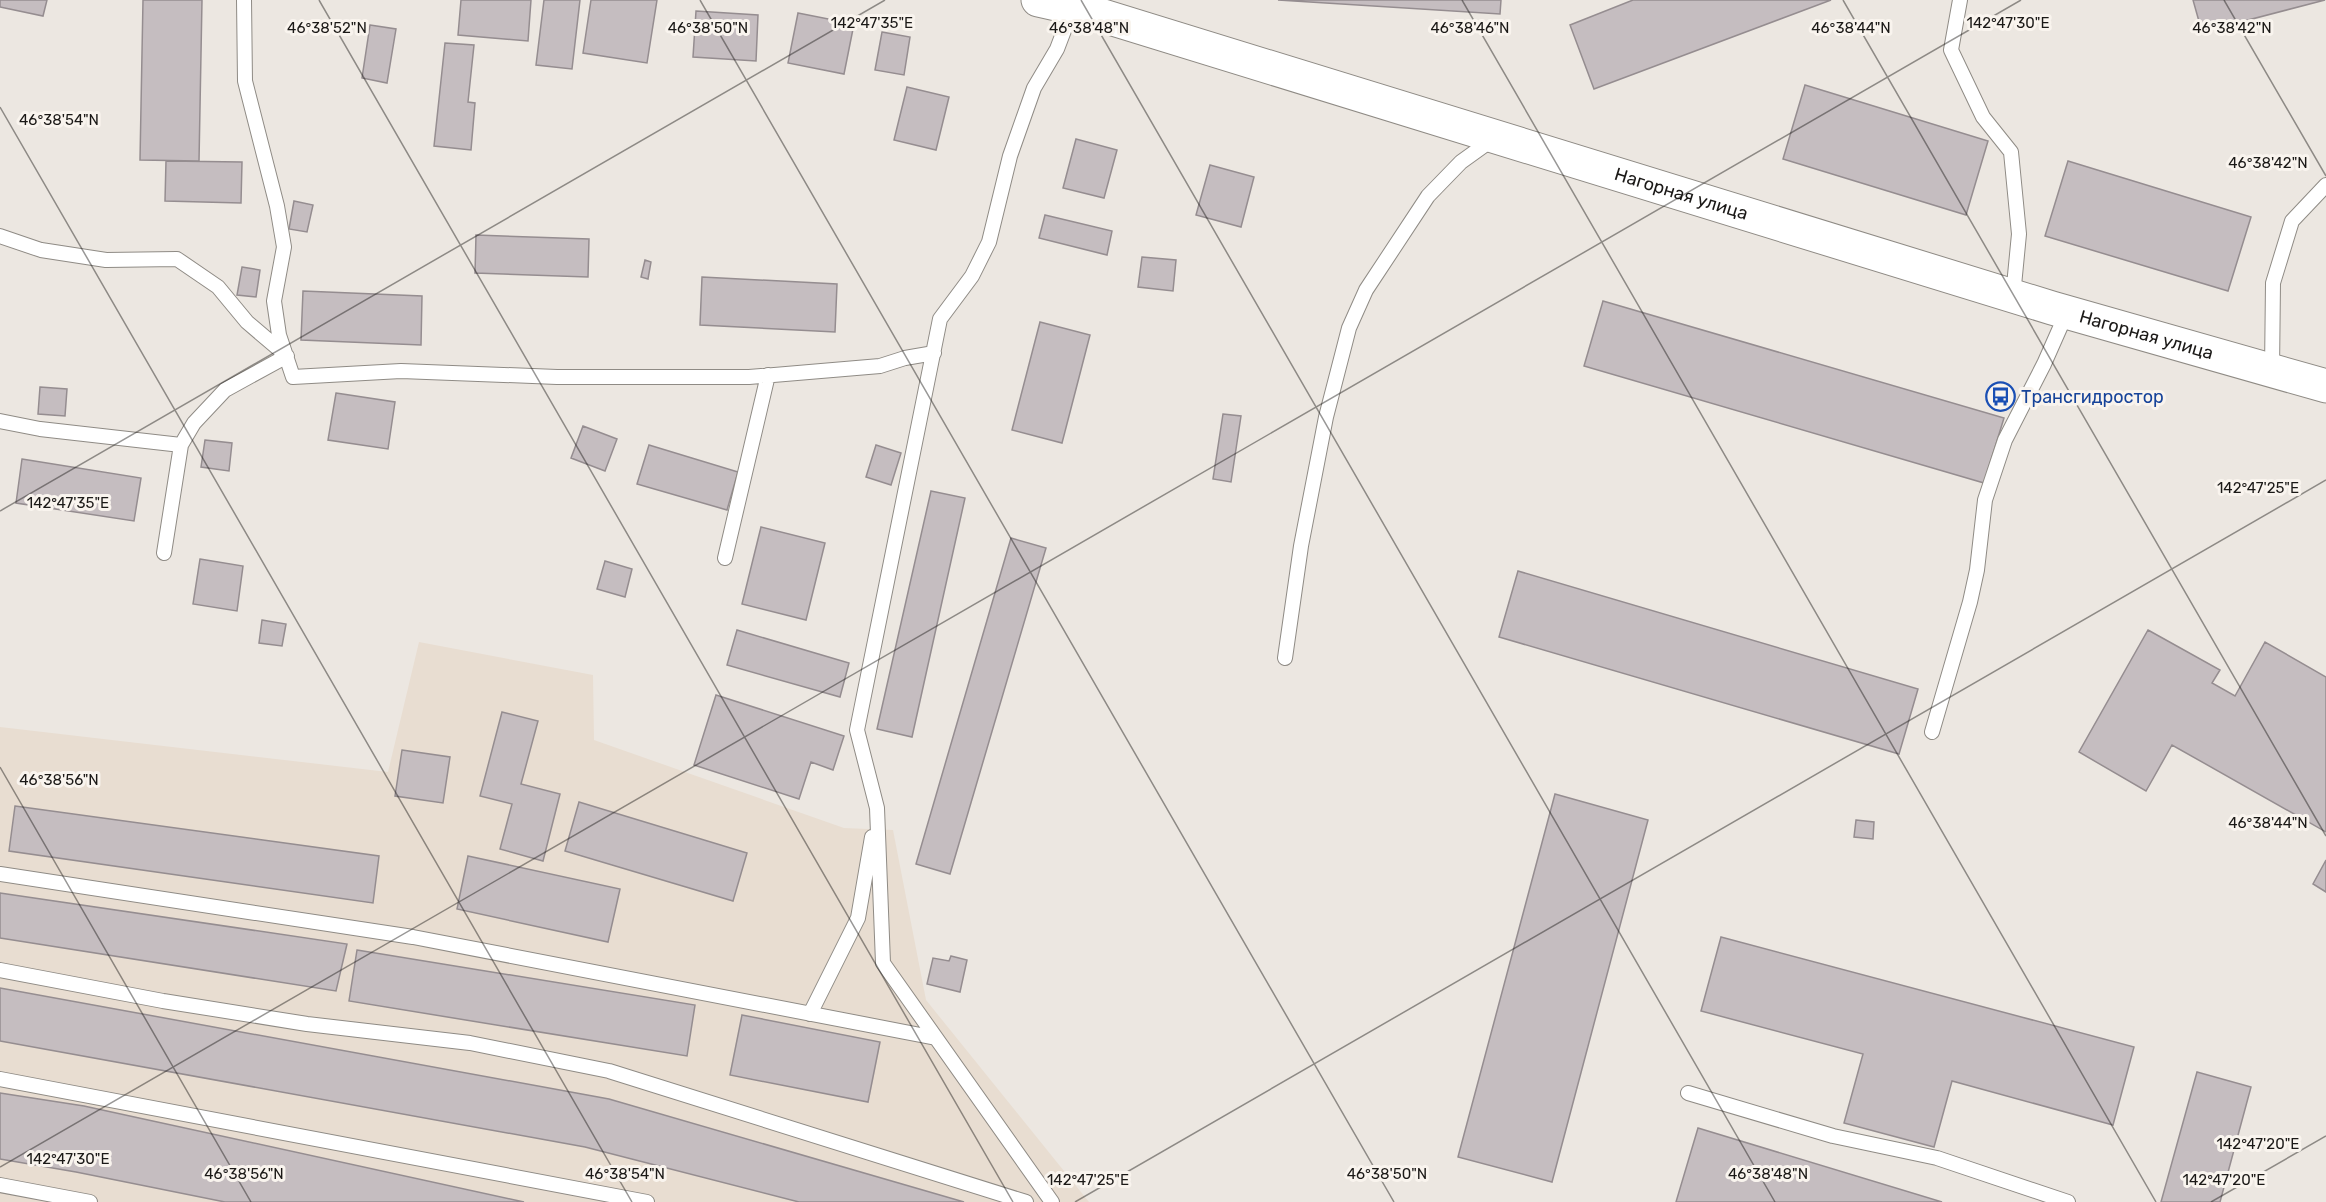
<svg xmlns="http://www.w3.org/2000/svg" width="2326" height="1202" font-family="Rubik,sans-serif">
  <style>
    .built { fill: #e8ddd1 }
    .building { fill: #c5bdc0; stroke: #958d90; stroke-width: 1.5 }
    .lines { fill: none; stroke-linecap: round; stroke-linejoin: round }
    .service-casing { stroke: #8f8b85; stroke-width: 16 }
    .tertiary-casing { stroke: #8f8b85; stroke-width: 35 }
    .service { stroke: #fff; stroke-width: 14 }
    .tertiary { stroke: #fff; stroke-width: 33 }
    .ticks { fill: none; stroke: #1b1917; stroke-width: 1.5; stroke-opacity: 0.45 }
    .labels { text-anchor: middle; stroke-width: 6; stroke-linejoin: round; paint-order: stroke }
    .street-label { font-size: 18px; fill: #1b1917; stroke: #f9f4ee }
    .transit-label { font-size: 18px; fill: #164399; stroke: #f9f4ee; text-anchor: start }
    .ticks-label { font-size: 15px; text-anchor: middle; fill: #1b1917; stroke: #f9f4ee; stroke-width: 6; stroke-linejoin: round; paint-order: stroke }
  </style>
  <rect width="100%" height="100%" fill="#ece7e1"/>
  <path class="built" d="M 419,642 L 593,675 L 594,740 L 844,828 L 893,830 L 926,1000 L 1089,1202 L 0,1202 L 0,727 L 388,772 Z"/>
  <path class="building" d="M 0,0 L 47,0 L 43,16 L 0,7 Z
    M 143,0 L 202,0 L 199,161 L 140,160 Z
    M 461,0 L 531,0 L 528,41 L 458,35 Z
    M 544,0 L 580,0 L 572,69 L 536,65 Z
    M 591,0 L 657,0 L 647,63 L 583,53 Z
    M 1278,0 L 1501,0 L 1500,14 Z
    M 1633,0 L 1831,0 L 1594,89 L 1570,25 Z
    M 2193,0 L 2325,0 L 2202,32 Z
    M 696,11 L 758,15 L 756,61 L 693,57 Z
    M 798,13 L 854,24 L 844,74 L 788,63 Z
    M 370,25 L 396,29 L 387,83 L 362,78 Z
    M 882,32 L 910,37 L 904,75 L 875,70 Z
    M 445,43 L 474,45 L 468,102 L 475,103 L 471,150 L 434,146 Z
    M 1805,85 L 1988,141 L 1966,215 L 1783,159 Z
    M 907,87 L 949,97 L 936,150 L 894,140 Z
    M 1076,139 L 1117,150 L 1104,198 L 1063,188 Z
    M 166,161 L 242,162 L 241,203 L 165,201 Z
    M 2068,161 L 2251,217 L 2228,291 L 2045,236 Z
    M 1210,165 L 1254,177 L 1241,227 L 1196,215 Z
    M 294,201 L 313,205 L 307,232 L 289,229 Z
    M 1045,215 L 1112,231 L 1107,255 L 1039,238 Z
    M 476,235 L 589,239 L 588,277 L 475,273 Z
    M 1142,257 L 1176,260 L 1173,291 L 1138,287 Z
    M 645,260 L 651,262 L 648,279 L 641,277 Z
    M 242,267 L 260,270 L 256,297 L 237,295 Z
    M 702,277 L 837,284 L 835,332 L 700,325 Z
    M 303,291 L 422,296 L 421,345 L 301,340 Z
    M 1603,301 L 2004,418 L 1984,483 L 1584,366 Z
    M 1040,322 L 1090,335 L 1062,443 L 1012,430 Z
    M 40,387 L 67,389 L 65,416 L 38,414 Z
    M 336,393 L 395,402 L 388,449 L 328,440 Z
    M 1223,414 L 1241,416 L 1231,482 L 1213,479 Z
    M 583,426 L 617,439 L 605,471 L 571,458 Z
    M 205,440 L 232,443 L 229,471 L 201,467 Z
    M 649,445 L 738,472 L 727,510 L 637,484 Z
    M 876,445 L 901,453 L 891,485 L 866,477 Z
    M 22,459 L 141,478 L 134,521 L 16,503 Z
    M 931,491 L 965,498 L 912,737 L 877,729 Z
    M 761,527 L 825,543 L 806,620 L 742,604 Z
    M 1011,538 L 1046,548 L 950,874 L 916,864 Z
    M 200,559 L 243,566 L 237,611 L 193,604 Z
    M 605,561 L 632,569 L 625,597 L 597,589 Z
    M 1518,571 L 1918,689 L 1899,754 L 1499,637 Z
    M 262,620 L 286,624 L 282,646 L 259,643 Z
    M 737,630 L 849,663 L 840,697 L 727,665 Z
    M 2148,630 L 2220,670 L 2212,683 L 2235,696 L 2265,642 L 2326,677 L 2326,832 L 2172,745 L 2146,791 L 2079,752 Z
    M 716,695 L 844,736 L 833,770 L 811,762 L 799,799 L 694,765 Z
    M 502,712 L 538,721 L 521,784 L 560,794 L 543,861 L 500,849 L 512,804 L 480,796 Z
    M 402,750 L 450,757 L 443,803 L 395,796 Z
    M 1555,794 L 1648,820 L 1552,1182 L 1458,1157 Z
    M 579,802 L 747,853 L 733,901 L 565,851 Z
    M 15,806 L 379,856 L 373,903 L 9,851 Z
    M 1856,820 L 1874,822 L 1873,839 L 1854,837 Z
    M 468,856 L 620,889 L 608,942 L 457,909 Z
    M 2326,860 L 2326,892 L 2313,884 Z
    M 0,893 L 347,944 L 336,991 L 0,938 Z
    M 1721,937 L 2134,1047 L 2113,1125 L 1952,1081 L 1934,1147 L 1844,1123 L 1863,1054 L 1701,1011 Z
    M 357,950 L 695,1005 L 687,1056 L 349,1001 Z
    M 951,956 L 967,960 L 960,992 L 927,984 L 933,958 L 949,961 Z
    M 0,988 L 609,1099 L 964,1202 L 799,1202 L 585,1147 L 0,1041 Z
    M 742,1015 L 880,1042 L 868,1102 L 730,1075 Z
    M 2197,1072 L 2251,1087 L 2220,1202 L 2161,1202 Z
    M 0,1093 L 84,1106 L 524,1202 L 225,1202 L 76,1172 L 0,1159 Z
    M 1698,1128 L 1942,1202 L 1676,1202 Z"/>
  <g class="lines">
    <defs>
      <path id="service" d="M 244,0 L 245,81 L 277,206 L 284,247 L 274,301 L 279,335 L 293,377 L 401,371 L 557,377 L 749,377 L 880,366 L 905,358 L 934,353
        M 1960,0 L 1951,50 L 1983,117 L 2011,152 L 2019,234 L 2013,296
        M 0,236 L 41,250 L 106,260 L 177,259 L 218,287 L 247,322 L 287,356 L 225,390 L 194,423 L 181,445 L 40,429 L 0,421
        M 2272,370 L 2273,283 L 2292,221 L 2326,185
        M 164,553 L 181,445
        M 725,558 L 768,375
        M 1285,658 L 1301,546 L 1326,417 L 1349,328 L 1366,290 L 1428,196 L 1461,162 L 1493,139
        M 1932,732 L 1970,602 L 1977,570 L 1985,500 L 2005,440 L 2044,364 L 2067,312
        M 0,874 L 413,937 L 936,1038
        M 0,970 L 163,1001 L 307,1024 L 470,1043 L 609,1071 L 1026,1202
        M 810,1014 L 858,918 L 872,837
        M 0,1079 L 647,1202
        M 1688,1093 L 1833,1136 L 1937,1158 L 2068,1202
        M 0,1185 L 90,1202
        M 1052,1202 L 883,963 L 877,808 L 857,730 L 940,319 L 972,276 L 989,242 L 1010,156 L 1034,88 L 1057,49 L 1073,7"/>
      <g id="tertiary">
        <path id="s1" d="M 1038,0 L 1087,11 L 2052,308 L 2326,386"/>
      </g>
    </defs>
    <use href="#service" class="service-casing"/>
    <use href="#tertiary" class="tertiary-casing"/>
    <use href="#service" class="service"/>
    <use href="#tertiary" class="tertiary"/>
  </g>
  <path class="ticks" d="M 319,0 L 1013,1202M 700,0 L 1394,1202M 1081,0 L 1775,1202M 1462,0 L 2156,1202M 1843,0 L 2326,836M 2224,0 L 2326,176M 0,107 L 632,1202M 0,511 L 885,0M 0,767 L 251,1202M 0,1167 L 2021,0M 1075,1202 L 2326,480M 2211,1202 L 2326,1136"/>
  <defs>
    <symbol id="bus-ring" viewBox="-11 -11 22 22"><circle r="9.5" fill="#f9f4ee" stroke="#1a4fb4" stroke-width="1.5"/><path d="M-5-6H5V4H4V6H2V4H-2V6H-4V4H-5ZM-3.5-4V0h7V-4ZM-3.5 1.2v1.5H-2V1.2ZM2 1.2v1.5H3.5V1.2Z" fill="#1a4fb4"/></symbol>
  </defs>
  <g fill-rule="evenodd">
    <use href="#bus-ring" x="1984" y="380" width="33" height="33"/>
  </g>
  <g class="labels">
    <g class="street-label">
      <text dy="6" stroke="none"><textPath href="#s1" startOffset="672">Нагорная улица</textPath></text>
      <text dy="6" stroke="none"><textPath href="#s1" startOffset="1158">Нагорная улица</textPath></text>
    </g>
    <g class="transit-label">
      <text x="2021" y="403">Трансгидростор</text>
    </g>
  </g>
  <g class="ticks-label">
    <text x="872" y="28">142°47'35"E</text>
    <text x="2008" y="28">142°47'30"E</text>
    <text x="327" y="33">46°38'52"N</text>
    <text x="708" y="33">46°38'50"N</text>
    <text x="1089" y="33">46°38'48"N</text>
    <text x="1470" y="33">46°38'46"N</text>
    <text x="1851" y="33">46°38'44"N</text>
    <text x="2232" y="33">46°38'42"N</text>
    <text x="59" y="125">46°38'54"N</text>
    <text x="2268" y="168">46°38'42"N</text>
    <text x="2258" y="493">142°47'25"E</text>
    <text x="68" y="508">142°47'35"E</text>
    <text x="59" y="785">46°38'56"N</text>
    <text x="2268" y="828">46°38'44"N</text>
    <text x="2258" y="1149">142°47'20"E</text>
    <text x="68" y="1164">142°47'30"E</text>
    <text x="244" y="1179">46°38'56"N</text>
    <text x="625" y="1179">46°38'54"N</text>
    <text x="1387" y="1179">46°38'50"N</text>
    <text x="1768" y="1179">46°38'48"N</text>
    <text x="1088" y="1185">142°47'25"E</text>
    <text x="2224" y="1185">142°47'20"E</text>
  </g>
</svg>
